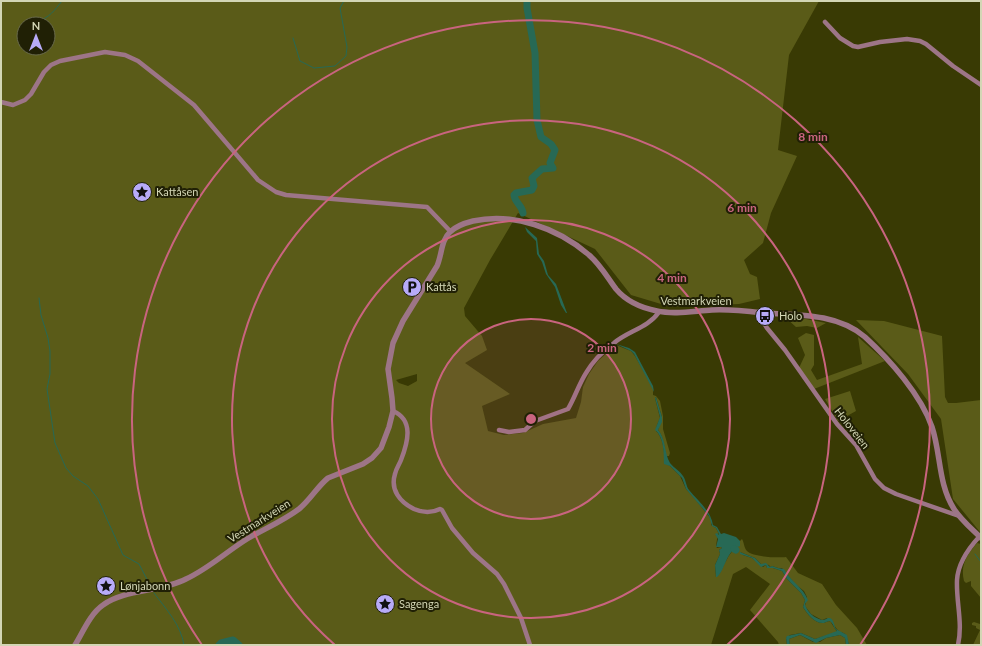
<svg xmlns="http://www.w3.org/2000/svg" width="982" height="646" font-family="Lato,sans-serif">
  <style>
    .green { fill: #5a5b18; fill-rule: evenodd }
    .water { fill: #276955 }
    .lines { fill: none; stroke-linecap: round; stroke-linejoin: round }
    .stream { stroke: #276955; stroke-width: 1 }
    .river { stroke: #276955; stroke-width: 7 }
    .minor { stroke: #9d7587; stroke-width: 4.5 }
    .tertiary { stroke: #9d7587; stroke-width: 5.5 }
    .ring { fill: none; stroke: #c9647f; stroke-width: 2 }
    .labels { text-anchor: middle; stroke-width: 4; stroke-linejoin: round; paint-order: stroke }
    .poi-label { font-size: 11px; fill: #d3d6b5; stroke: #202005; text-anchor: start }
    .street-label { font-size: 11px; fill: #d3d6b5; stroke: #202005 }
    .centre { fill: #c9647f; stroke: #202005; stroke-width: 2 }
    .ring-label { font-size: 12px; text-anchor: middle; font-weight: bold; fill: #c9647f; stroke: #202005; stroke-width: 4; stroke-linejoin: round; paint-order: stroke }
  </style>
  <rect width="100%" height="100%" fill="#393a04"/>
  <path class="green" d="M 1,1 L 819,1 L 789,55 L 778,150 L 797,156 L 771,213 L 763,243 L 744,260 L 750,274 L 757,277 L 760,299 L 739,304 L 671,307 L 631,295 L 595,249 L 518,213 L 490,260 L 464,308 L 465,316 L 482,336 L 487,350 L 465,363 L 510,394 L 482,406 L 488,431 L 504,435 L 523,433 L 543,424 L 576,418 L 581,402 L 583,387 L 589,374 L 598,361 L 616,345 L 631,351 L 635,356 L 653,388 L 653,395 L 656,396 L 660,401 L 663,416 L 663,429 L 670,453 L 669,456 L 666,456 C 664,447 664,437 658,430 L 662,417 L 656,397 L 655,398 L 660,418 L 657,425 L 656,431 C 663,437 665,453 664,462 L 670,466 L 680,476 L 686,489 L 695,499 L 711,519 L 711,525 L 716,528 L 719,534 L 719,535 L 718,533 L 716,546 L 717,548 L 721,547 L 722,548 L 719,550 L 720,554 L 715,565 L 716,577 C 721,574 722,567 726,561 C 729,554 734,549 740,544 L 740,541 L 742,539 C 744,542 744,548 747,551 C 753,557 777,558 786,557 L 798,573 L 822,584 L 836,605 L 857,628 L 867,645 L 849,645 C 845,627 843,637 836,628 C 833,624 831,622 827,618 L 822,620 L 811,614 L 805,606 L 807,597 L 804,591 L 795,584 L 782,568 L 778,568 L 772,566 L 770,567 L 769,565 L 761,564 L 755,558 L 740,552 L 743,555 L 752,558 L 763,567 L 766,565 L 767,568 L 773,568 L 782,571 L 787,579 L 801,593 L 805,600 L 803,607 C 807,614 815,624 824,623 C 826,622 828,621 830,621 L 837,632 L 815,639 L 801,633 L 790,635 L 786,638 L 787,645 L 779,645 L 778,642 L 750,610 L 770,584 L 746,567 L 733,574 L 711,645 L 1,645 ZM 24,24 L 48,24 L 48,48 L 24,48 ZM 417,374 L 417,381 L 408,386 L 399,383 L 396,380 Z
    M 786,318 L 806,319 L 826,323 L 817,328 L 807,326 L 796,327 Z
    M 856,320 L 884,321 L 942,336 L 945,397 L 948,403 L 956,403 L 981,400 L 981,531 L 980,532 L 953,499 L 941,419 L 908,374 Z
    M 806,333 L 814,335 L 814,365 L 811,370 L 817,380 L 862,364 L 858,337 L 885,361 L 814,389 L 799,368 L 805,355 L 798,338 Z
    M 850,391 L 856,411 L 838,421 L 825,399 Z
    M 977,543 L 981,544 L 981,598 L 971,586 L 971,581 L 966,583 L 964,581 C 960,565 967,555 977,543 Z
    M 974,622 L 980,624 L 981,622 L 981,645 L 973,645 L 980,630 L 976,628 L 976,626 L 972,625 L 972,623 Z
    M 800,635 L 813,642 L 820,642 L 826,638 L 840,635 L 845,638 L 846,645 L 790,645 L 789,639 Z"/>
  <path class="water" d="M 525,227 L 537,238 L 539,254 L 544,261 L 548,275 L 556,284 L 567,313 L 566,313 L 561,305 L 555,287 L 546,274 L 542,262 L 537,254 L 536,241 L 527,232 Z
    M 616,344 L 629,348 L 635,352 L 653,386 L 654,392 L 634,354 L 631,351 Z
    M 656,397 L 662,417 L 662,422 L 658,430 C 666,438 664,453 670,463 C 674,468 680,471 683,476 C 686,480 686,486 689,490 C 698,501 711,511 713,525 L 717,527 L 721,534 L 724,533 L 736,537 L 740,541 L 740,546 C 726,550 725,571 717,577 L 716,577 L 715,565 L 720,554 L 719,550 L 722,548 L 721,547 L 716,547 L 718,539 L 715,534 L 717,533 L 719,535 L 719,534 L 716,528 L 712,526 L 709,516 L 686,489 L 682,478 L 670,466 L 664,464 C 664,454 664,437 655,430 L 660,417 L 655,398 Z
    M 740,552 L 755,558 L 761,564 L 766,563 L 770,567 L 772,566 L 778,568 L 784,569 C 790,581 803,587 808,600 L 805,604 C 807,612 814,618 822,620 C 824,620 826,619 828,618 C 834,617 834,626 836,629 L 847,635 L 849,645 L 846,645 L 845,638 L 840,635 L 826,638 L 816,643 L 800,635 L 789,639 L 790,645 L 787,645 L 786,638 L 787,636 L 801,633 L 815,639 L 837,631 C 833,628 834,624 830,621 C 828,621 826,622 824,623 C 815,624 807,614 803,607 L 805,600 L 801,593 L 787,579 L 782,571 L 773,568 L 767,568 L 766,565 L 761,567 L 752,558 L 740,554 Z"/>
  <g class="lines">
    <path class="stream" d="M 38,21 C 49,18 55,10 62,1
      M 293,38 L 300,61 L 314,68 L 335,66 L 346,56 L 347,47 L 340,8 L 344,1
      M 39,298 L 41,315 L 48,338 L 50,351 L 50,374 L 47,389 L 55,443 L 66,468 L 73,476 L 88,486 L 98,499 L 123,555 L 139,564 L 150,585
      M 975,554 L 981,562
      M 154,593 C 166,609 181,625 184,645"/>
    <path class="river" d="M 523,213 C 522,205 515,203 514,195 L 516,193 L 532,190 L 534,186 L 532,178 L 542,169 L 553,168 L 550,163 L 555,150 L 551,144 L 541,137 L 537,120 L 535,53 L 527,8 L 527,1
      M 734,549 L 736,550
      M 219,645 L 221,643 L 233,640 L 239,645"/>
    <path class="minor" d="M 825,22 L 840,38 L 853,46 L 858,47 L 880,42 L 907,39 L 920,41 L 926,44 L 953,66 L 981,85
      M 1,102 L 13,105 L 25,100 L 31,94 L 44,72 L 51,65 L 60,61 L 105,52 L 125,55 L 138,61 L 194,105 L 258,180 L 276,192 L 286,195 L 427,207 L 450,231
      M 761,312 L 762,320 L 767,328 L 785,350 L 837,424 L 856,445 L 875,479 L 884,488 L 896,494 L 959,516
      M 393,411 C 414,420 408,442 401,460 C 399,465 396,469 395,474 C 390,490 400,502 414,509 C 423,513 432,513 440,509 L 442,510 L 452,528 L 473,553 L 497,574 L 504,584 L 521,618 L 530,645
      M 499,430 L 509,432 L 525,430 L 535,421 L 568,409 C 575,397 579,384 586,373 C 593,361 603,351 614,343 C 628,331 648,328 659,312
      M 958,645 C 963,623 956,602 957,580 C 958,563 968,549 979,537"/>
    <path class="tertiary" d="M 75,645 C 83,632 90,614 103,605 C 125,589 161,592 186,579 C 208,569 226,552 247,539 C 264,529 283,521 299,509 C 310,500 317,487 328,478 L 363,464 L 372,458 L 381,448 L 389,427 L 393,411 L 392,398 L 388,369 L 393,343 L 403,321 L 437,266 C 442,255 441,240 450,232 C 456,226 465,223 473,221 C 513,212 558,228 589,255 C 600,264 607,277 616,289 C 626,301 642,308 657,311 C 675,315 694,311 712,310 C 729,309 746,311 763,313 C 797,315 837,313 865,337 C 890,360 921,395 932,427 C 941,454 938,484 954,509 C 961,520 972,529 981,538"/>
  </g>
  <circle cx="531" cy="419" r="100" fill="#c9647f" fill-opacity=".12"/>
  <g class="ring">
    <circle cx="531" cy="419" r="100"/>
    <circle cx="531" cy="419" r="199"/>
    <path d="M335 645A299 299 0 1 1 727 645"/>
    <path d="M202 645A399 399 0 1 1 860 645"/>
  </g>
  <defs>
    <symbol id="sight-disc" viewBox="-11 -11 22 22"><circle r="9.5" fill="#b7abf8" stroke="#202005"/><path d="M0-6L1.8-2.2L6-1.7L2.9 1.2L3.7 5.4L0 3.3L-3.7 5.4L-2.9 1.2L-6-1.7L-1.8-2.2Z" fill="#111"/></symbol>
    <symbol id="parking-disc" viewBox="-11 -11 22 22"><circle r="9.5" fill="#b7abf8" stroke="#202005"/><path d="M-3.5-5.5H1a3.5 3.5 0 0 1 0 7H-1V5.5H-3.5ZM-1-3.4V-.6H.8a1.4 1.4 0 0 0 0-2.8Z" fill="#111"/></symbol>
    <symbol id="bus-disc" viewBox="-11 -11 22 22"><circle r="9.5" fill="#b7abf8" stroke="#202005"/><path d="M-5-6H5V4H4V6H2V4H-2V6H-4V4H-5ZM-3.5-4V0h7V-4ZM-3.5 1.2v1.5H-2V1.2ZM2 1.2v1.5H3.5V1.2Z" fill="#111"/></symbol>
  </defs>
  <g fill-rule="evenodd">
    <use href="#sight-disc" x="131" y="181" width="22" height="22"/>
    <use href="#parking-disc" x="401" y="276" width="22" height="22"/>
    <use href="#bus-disc" x="754" y="305" width="22" height="22"/>
    <use href="#sight-disc" x="95" y="575" width="22" height="22"/>
    <use href="#sight-disc" x="374" y="593" width="22" height="22"/>
  </g>
  <g class="labels">
    <g class="poi-label">
      <text x="156" y="196">Kattåsen</text>
      <text x="426" y="291">Kattås</text>
      <text x="779" y="320">Holo</text>
      <text x="120" y="590">Lønjabonn</text>
      <text x="399" y="608">Sagenga</text>
    </g>
    <g class="street-label">
      <text x="696" y="305">Vestmarkveien</text>
      <text transform="translate(852 428) rotate(52)" y="4">Holoveien</text>
      <text transform="translate(259 521) rotate(-32)" y="4">Vestmarkveien</text>
    </g>
  </g>
  <circle cx="531" cy="419" r="6" class="centre"/>
  <g class="ring-label">
    <text x="813" y="141">8 min</text>
    <text x="742" y="212">6 min</text>
    <text x="672" y="282">4 min</text>
    <text x="602" y="352">2 min</text>
  </g>
  <rect width="982" height="646" fill="none" stroke="#d3d6b5" stroke-width="4"/>
  <g transform="translate(36 36)"><circle r="19" fill="#202005" stroke="#68694b"/>
  <path d="M0-3L7 15L0 10L-7 15Z" fill="#b7abf8"/>
  <text y="-6" font-size="11" font-weight="bold" text-anchor="middle" fill="#d3d6b5">N</text>
  </g>
</svg>
